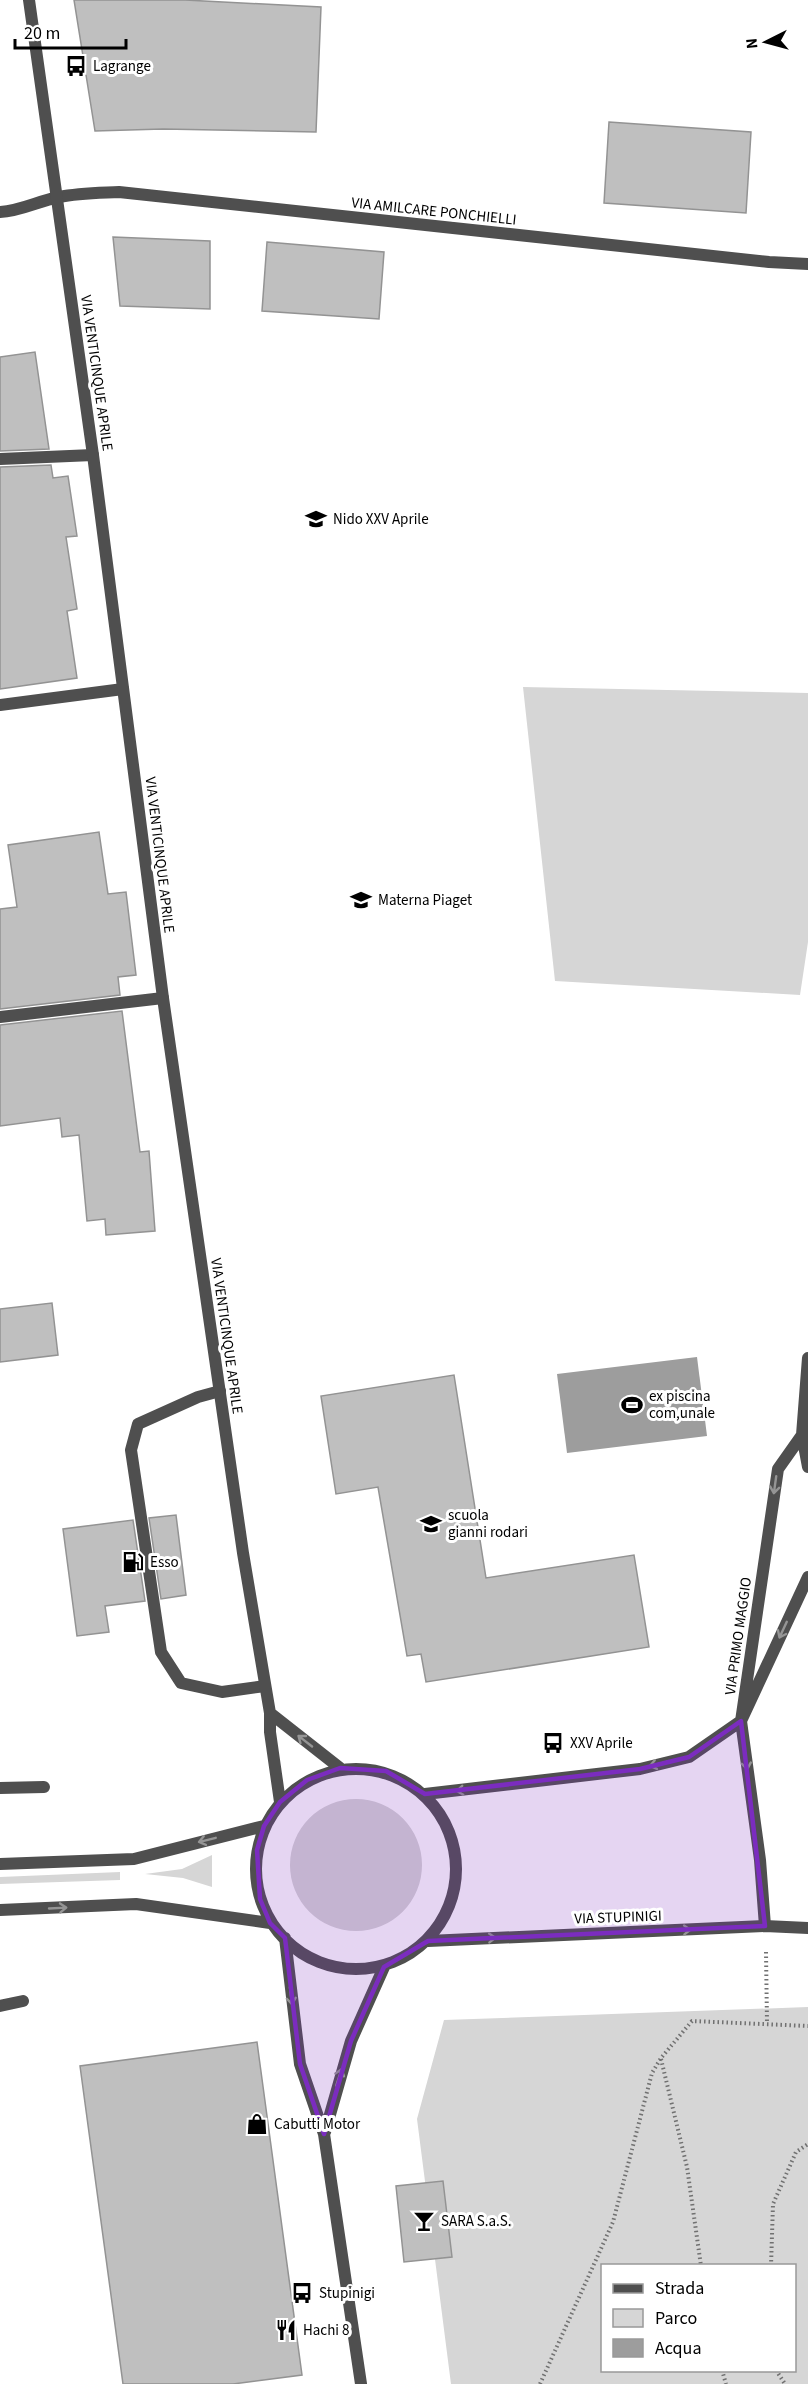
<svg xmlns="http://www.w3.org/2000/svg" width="808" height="2384" font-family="'Source Sans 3',sans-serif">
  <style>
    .green { fill: #d6d6d6; fill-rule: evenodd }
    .water { fill: #9d9d9d }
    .building { fill: #bfbfbf; stroke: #939393; stroke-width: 1.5 }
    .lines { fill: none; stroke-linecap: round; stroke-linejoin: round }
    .path { stroke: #717171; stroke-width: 4; stroke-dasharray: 1.5 3; stroke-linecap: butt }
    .service { stroke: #4f4f4f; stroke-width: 12 }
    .minor { stroke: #4f4f4f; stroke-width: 12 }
    .tertiary { stroke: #4f4f4f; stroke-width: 12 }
    .oneway { stroke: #959595 }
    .marked { fill: #7b2cbf; fill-opacity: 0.2; stroke: #7b2cbf; stroke-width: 4.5; stroke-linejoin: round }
    .labels { text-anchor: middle; stroke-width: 6; stroke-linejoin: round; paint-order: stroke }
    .poi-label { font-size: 15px; fill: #000; stroke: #fff; text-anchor: start }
    .street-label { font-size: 15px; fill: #000; stroke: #fff }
  </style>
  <rect width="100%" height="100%" fill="#fff"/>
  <path class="green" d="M 523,687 L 808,693 L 808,942 L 800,995 L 555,981 Z
    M290 1865a66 66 0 1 1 132 0a66 66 0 1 1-132 0Z
    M 212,1855 L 212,1887 L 183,1878 L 145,1874 L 182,1869 Z
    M 120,1872 L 120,1880 L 0,1884 L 0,1877 Z
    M 808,2007 L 808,2384 L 451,2384 L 417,2119 L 444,2020 ZM 602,2266 L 794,2266 L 794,2370 L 602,2370 Z"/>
  <path class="water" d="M 697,1357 L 707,1436 L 567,1453 L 557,1374 Z"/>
  <path class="building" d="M 74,0 L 185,0 L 321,7 L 316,132 L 163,129 L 95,131 Z
    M 609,122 L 751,132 L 746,213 L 604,203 Z
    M 113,237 L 210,241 L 210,309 L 120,306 Z
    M 267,242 L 384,252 L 379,319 L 262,311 Z
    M 35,352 L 49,449 L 0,451 L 0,357 Z
    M 51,465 L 53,478 L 68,476 L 77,536 L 66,537 L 77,609 L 67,611 L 77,678 L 0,689 L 0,467 Z
    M 99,832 L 108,894 L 126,892 L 136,975 L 118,977 L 120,995 L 0,1009 L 0,909 L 17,907 L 8,845 Z
    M 122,1011 L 140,1152 L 149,1151 L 155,1231 L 106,1235 L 105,1219 L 87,1221 L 79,1135 L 62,1137 L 60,1118 L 0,1126 L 0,1025 Z
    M 52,1303 L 58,1355 L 0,1362 L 0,1309 Z
    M 454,1375 L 486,1578 L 634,1555 L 649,1647 L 426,1682 L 421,1654 L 407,1656 L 378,1487 L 336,1494 L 321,1396 Z
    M 176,1515 L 186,1595 L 161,1599 L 149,1518 Z
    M 133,1520 L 145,1601 L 105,1606 L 109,1632 L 77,1636 L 63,1529 Z
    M 257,2042 L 302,2375 L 233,2384 L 123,2384 L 80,2066 Z
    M 443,2181 L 452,2257 L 404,2262 L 396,2186 Z"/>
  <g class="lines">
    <path class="path" d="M 766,1952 L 767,2023
      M 661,2059 L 687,2167 L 701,2266
      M 771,2266 L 773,2204 L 796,2152 L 808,2144
      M 722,2370 L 726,2384
      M 776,2370 L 785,2384
      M 540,2384 L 613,2222 L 652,2073 L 661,2058 L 692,2021 L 808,2026"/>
    <path class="service" d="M 220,1391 L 198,1397 L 138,1424 L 131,1450 L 161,1652 L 181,1683 L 222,1692 L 265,1686"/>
    <path class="minor" d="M 0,212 C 21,211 38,201 59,197 C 79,193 99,193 119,192 L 769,262 L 808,264
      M 0,459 L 93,455
      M 0,705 L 123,689
      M 0,1017 L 163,998
      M 802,1435 L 808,1467
      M 0,1788 L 44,1787
      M 425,1794 L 640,1769 L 689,1757 L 741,1721 L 808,1577
      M 765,1926 L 760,1860 L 741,1721 L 778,1469 L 802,1435 L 808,1358
      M 428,1941 L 765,1926 L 808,1928
      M 0,2006 L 23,2001"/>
    <path class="tertiary" d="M 29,0 L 93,455 L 163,998 L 243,1553 L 270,1713 L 270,1732 L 280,1802
      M 270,1713 L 340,1768
      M256 1869a100 100 0 1 1 200 0a100 100 0 1 1-200 0Z
      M 0,1864 L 134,1859 L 264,1826
      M 0,1910 L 136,1904 L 270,1923
      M 285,1938 L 300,2064 L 324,2134 L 361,2384
      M 325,2132 L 351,2041 L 384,1967"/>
  </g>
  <defs><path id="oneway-shaft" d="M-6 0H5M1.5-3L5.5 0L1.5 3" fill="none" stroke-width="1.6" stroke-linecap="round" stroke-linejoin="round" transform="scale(1.5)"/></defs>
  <g class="oneway">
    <use href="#oneway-shaft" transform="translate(775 1485) rotate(98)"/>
    <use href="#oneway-shaft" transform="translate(783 1630) rotate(115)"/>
    <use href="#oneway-shaft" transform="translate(305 1741) rotate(-142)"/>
    <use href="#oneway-shaft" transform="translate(746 1761) rotate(82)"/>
    <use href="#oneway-shaft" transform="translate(658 1764) rotate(166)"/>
    <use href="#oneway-shaft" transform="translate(465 1790) rotate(173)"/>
    <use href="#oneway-shaft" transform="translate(207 1840) rotate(166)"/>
    <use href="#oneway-shaft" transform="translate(58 1908) rotate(-3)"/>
    <use href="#oneway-shaft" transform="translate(682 1930) rotate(-2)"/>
    <use href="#oneway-shaft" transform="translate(487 1938) rotate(-2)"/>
    <use href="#oneway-shaft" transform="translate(291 1996) rotate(83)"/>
    <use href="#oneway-shaft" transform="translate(339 2077) rotate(-72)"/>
  </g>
  <path class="marked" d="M 741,1721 L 765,1926 L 428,1941 L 384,1967 L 351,2041 L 324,2134 L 300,2064 L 285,1938 L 270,1923 L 260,1899 L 257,1850 L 264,1826 L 280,1802 L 307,1780 L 340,1768 L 386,1771 L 425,1794 L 640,1769 L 689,1757 Z"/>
  <defs>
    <symbol id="bus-bare" viewBox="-9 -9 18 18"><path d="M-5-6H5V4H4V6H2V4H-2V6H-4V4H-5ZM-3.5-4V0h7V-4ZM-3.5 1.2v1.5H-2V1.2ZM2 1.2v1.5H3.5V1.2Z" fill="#000" stroke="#fff" stroke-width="2.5" paint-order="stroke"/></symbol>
    <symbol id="school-bare" viewBox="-9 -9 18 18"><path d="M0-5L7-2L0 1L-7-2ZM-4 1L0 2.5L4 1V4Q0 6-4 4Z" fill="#000" stroke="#fff" stroke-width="2.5" paint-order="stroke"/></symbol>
    <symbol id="stadium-bare" viewBox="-9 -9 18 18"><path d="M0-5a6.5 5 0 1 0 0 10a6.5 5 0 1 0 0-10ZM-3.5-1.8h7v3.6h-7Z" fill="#000" stroke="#fff" stroke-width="2.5" paint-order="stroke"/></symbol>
    <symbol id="fuel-bare" viewBox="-9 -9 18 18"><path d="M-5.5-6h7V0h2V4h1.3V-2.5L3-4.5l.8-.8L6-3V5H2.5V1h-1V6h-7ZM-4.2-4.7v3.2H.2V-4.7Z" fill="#000" stroke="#fff" stroke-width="2.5" paint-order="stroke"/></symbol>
    <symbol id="shop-bare" viewBox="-9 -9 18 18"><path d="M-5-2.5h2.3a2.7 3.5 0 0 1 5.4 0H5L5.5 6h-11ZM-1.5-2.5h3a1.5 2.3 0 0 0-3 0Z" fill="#000" stroke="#fff" stroke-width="2.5" paint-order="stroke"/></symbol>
    <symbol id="bar-bare" viewBox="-9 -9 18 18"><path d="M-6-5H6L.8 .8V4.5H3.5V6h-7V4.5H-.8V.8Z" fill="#000" stroke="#fff" stroke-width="2.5" paint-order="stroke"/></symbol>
    <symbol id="restaurant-bare" viewBox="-9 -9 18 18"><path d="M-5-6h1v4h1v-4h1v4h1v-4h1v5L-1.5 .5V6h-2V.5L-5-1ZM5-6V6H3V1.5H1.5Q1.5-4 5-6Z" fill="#000" stroke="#fff" stroke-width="2.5" paint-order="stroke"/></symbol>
  </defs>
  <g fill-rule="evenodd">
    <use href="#bus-bare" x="61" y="51" width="30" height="30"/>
    <use href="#school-bare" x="301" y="504" width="30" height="30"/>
    <use href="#school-bare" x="346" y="885" width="30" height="30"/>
    <use href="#stadium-bare" x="617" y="1390" width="30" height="30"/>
    <use href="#school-bare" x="416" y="1509" width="30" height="30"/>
    <use href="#fuel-bare" x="118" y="1547" width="30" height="30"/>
    <use href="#bus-bare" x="538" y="1728" width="30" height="30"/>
    <use href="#shop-bare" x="242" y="2109" width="30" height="30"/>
    <use href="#bar-bare" x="409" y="2206" width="30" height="30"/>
    <use href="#bus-bare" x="287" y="2278" width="30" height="30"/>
    <use href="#restaurant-bare" x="271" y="2315" width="30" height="30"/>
  </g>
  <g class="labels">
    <g class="poi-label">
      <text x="93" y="71">Lagrange</text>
      <text x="333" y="524">Nido XXV Aprile</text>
      <text x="378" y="905">Materna Piaget</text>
      <text x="649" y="1401">ex piscina<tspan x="649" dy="17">com,unale</tspan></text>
      <text x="448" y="1520">scuola<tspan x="448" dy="17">gianni rodari</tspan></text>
      <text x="150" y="1567">Esso</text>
      <text x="570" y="1748">XXV Aprile</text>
      <text x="274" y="2129">Cabutti Motor</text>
      <text x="441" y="2226">SARA S.a.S.</text>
      <text x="319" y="2298">Stupinigi</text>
      <text x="303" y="2335">Hachi 8</text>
    </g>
    <g class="street-label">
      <text transform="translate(434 211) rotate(6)" y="5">VIA AMILCARE PONCHIELLI</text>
      <text transform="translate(97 373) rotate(82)" y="5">VIA VENTICINQUE APRILE</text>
      <text transform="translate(160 855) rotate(83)" y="5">VIA VENTICINQUE APRILE</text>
      <text transform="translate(227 1336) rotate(82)" y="5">VIA VENTICINQUE APRILE</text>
      <text transform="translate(738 1636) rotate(-82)" y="5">VIA PRIMO MAGGIO</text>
      <text transform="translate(618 1917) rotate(-2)" y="5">VIA STUPINIGI</text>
    </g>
  </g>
  <rect x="601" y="2264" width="195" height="108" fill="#ffffff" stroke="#999999" stroke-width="1.5"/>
  <rect x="613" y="2284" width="30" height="9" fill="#4f4f4f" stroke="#999999" stroke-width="1.5"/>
  <text x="655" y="2294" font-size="18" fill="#000000">Strada</text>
  <rect x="613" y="2309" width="30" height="18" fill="#d6d6d6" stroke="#999999" stroke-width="1.5"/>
  <text x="655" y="2324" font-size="18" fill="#000000">Parco</text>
  <rect x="613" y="2339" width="30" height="18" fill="#9d9d9d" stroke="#999999" stroke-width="1.5"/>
  <text x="655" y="2354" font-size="18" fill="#000000">Acqua</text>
  <g transform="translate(766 42) rotate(264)" stroke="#ffffff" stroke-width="4.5" paint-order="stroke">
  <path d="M0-4.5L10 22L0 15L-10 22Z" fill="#000000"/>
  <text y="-9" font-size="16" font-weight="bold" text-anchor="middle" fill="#000000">N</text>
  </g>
  <path d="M15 39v9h111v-9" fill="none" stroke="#000000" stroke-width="3"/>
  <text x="24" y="39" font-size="18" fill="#000000" stroke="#ffffff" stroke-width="4.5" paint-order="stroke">20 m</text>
</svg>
